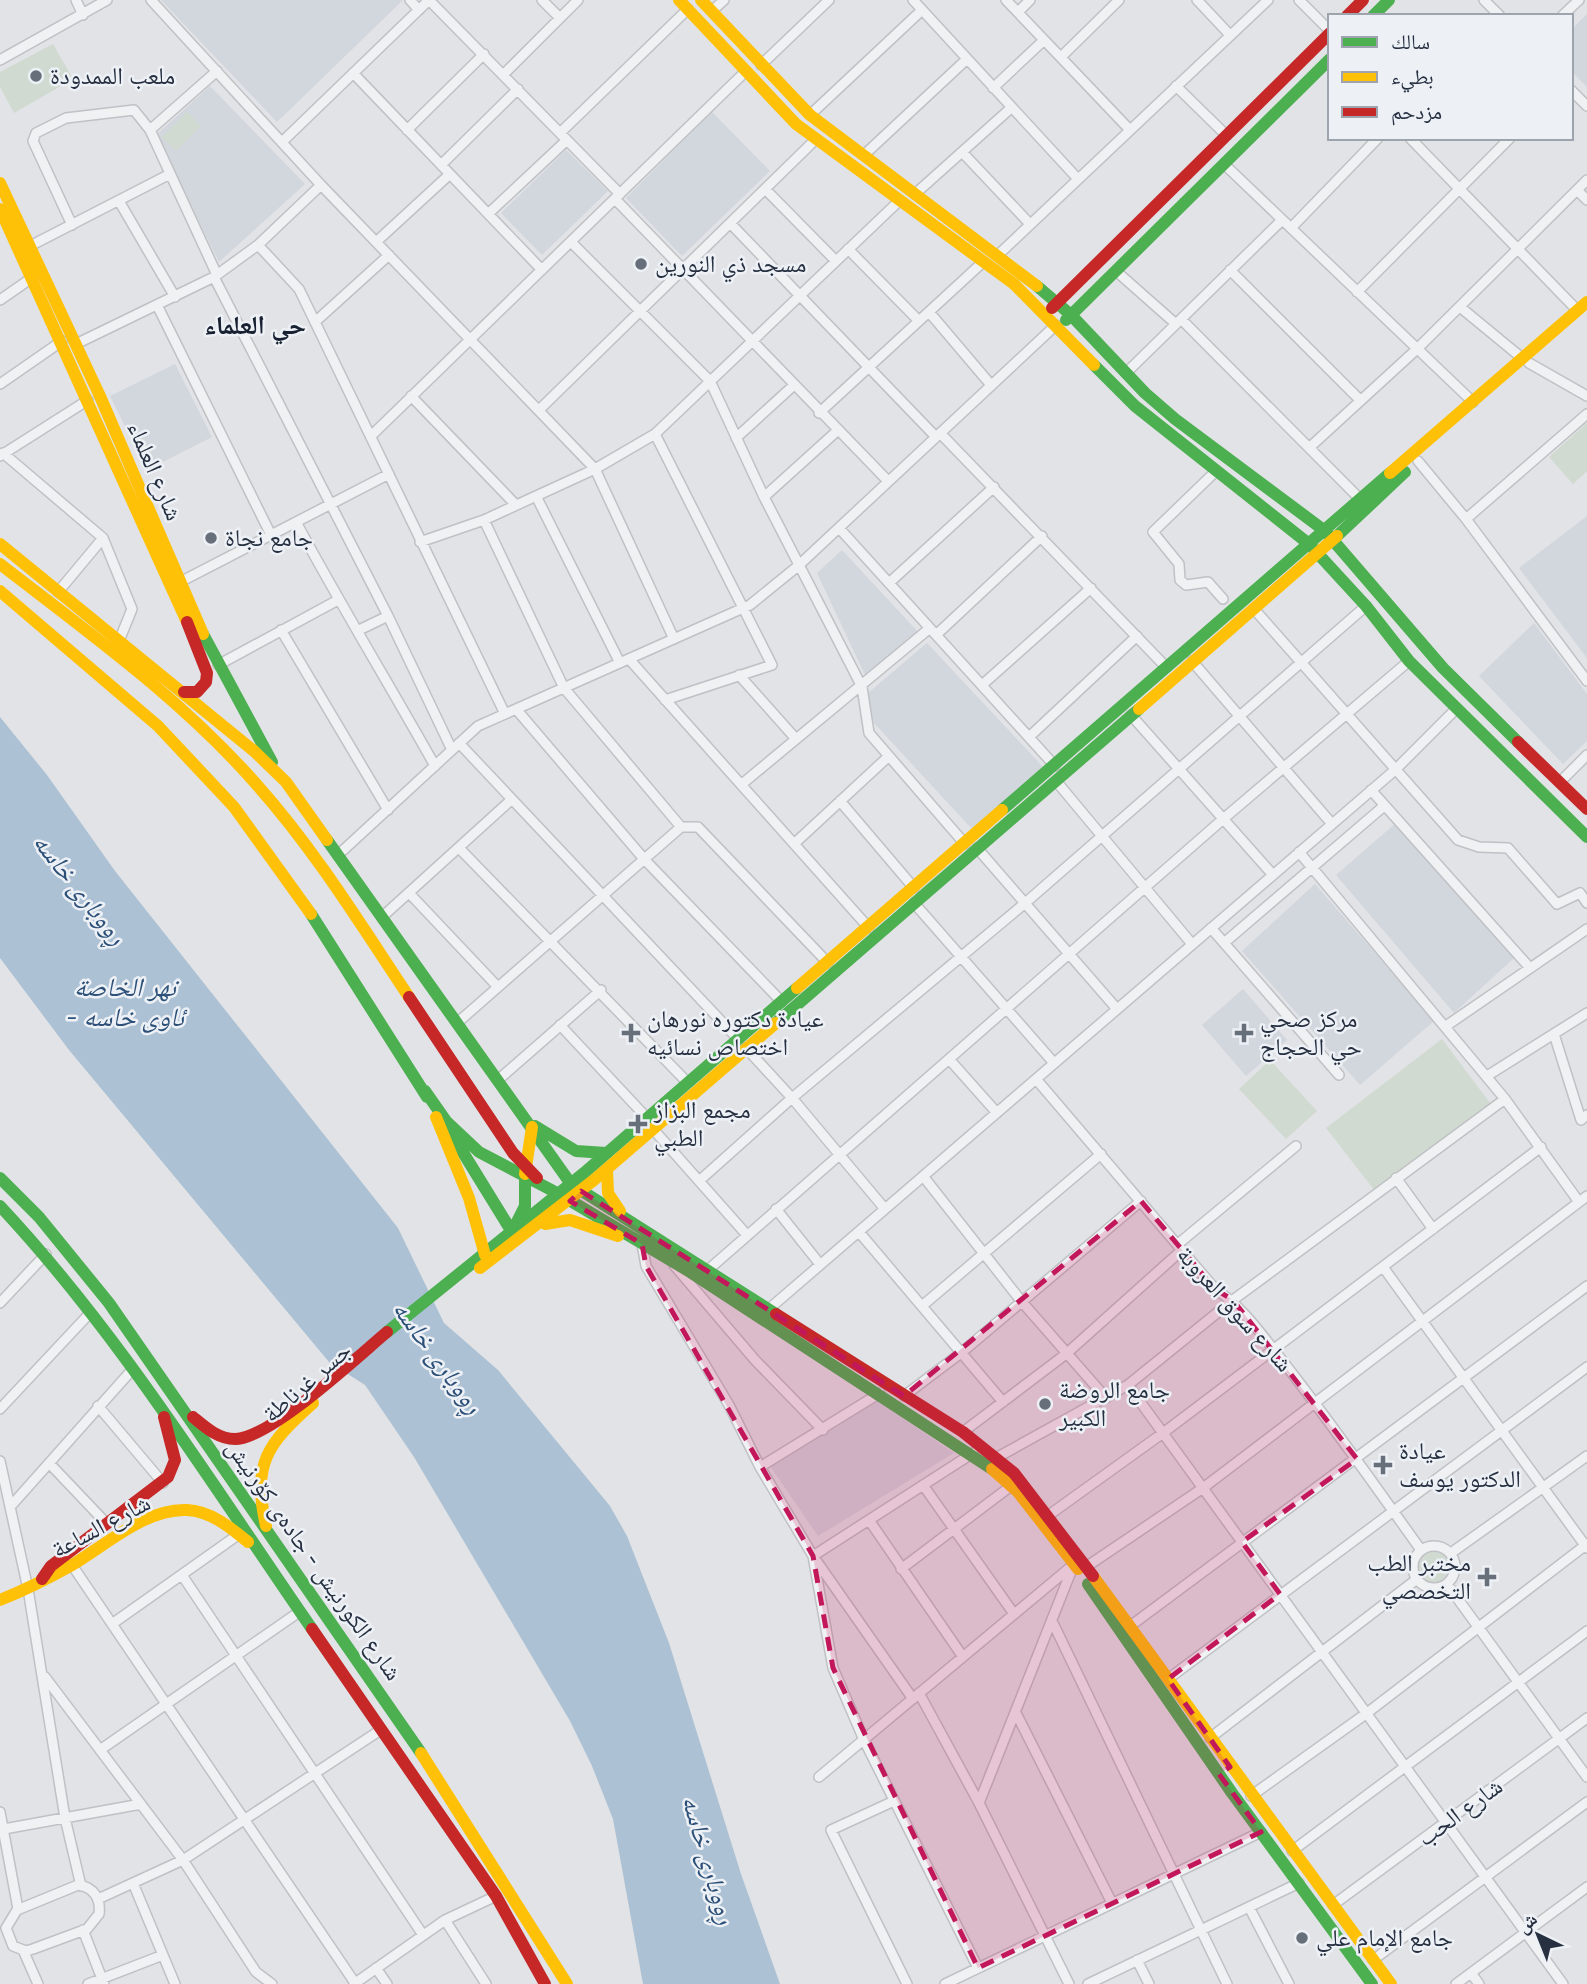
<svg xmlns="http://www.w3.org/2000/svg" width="1587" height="1984" font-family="Figtree,'Noto Naskh Arabic',sans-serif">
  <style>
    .built { fill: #d2d6dd }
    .green { fill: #d1dad0 }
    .water { fill: #acc1d4 }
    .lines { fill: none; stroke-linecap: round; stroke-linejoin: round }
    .street-casing { stroke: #bfc1c4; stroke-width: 12 }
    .street { stroke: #f0f1f3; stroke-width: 9 }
    .fast { stroke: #4caf50; stroke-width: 12 }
    .slow { stroke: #ffc107; stroke-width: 12 }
    .jam { stroke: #c62828; stroke-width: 12 }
    .marked { fill: #c2185b; fill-opacity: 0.2; stroke: #c2185b; stroke-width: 5; stroke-dasharray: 14 9; stroke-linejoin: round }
    .poi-dot { fill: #676f7b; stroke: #edf1f6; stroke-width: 2.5 }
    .labels { text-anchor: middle; stroke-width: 5; stroke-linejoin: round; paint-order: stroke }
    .poi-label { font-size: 24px; fill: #263041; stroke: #edf1f6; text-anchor: start }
    .street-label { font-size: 24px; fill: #263041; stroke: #edf1f6 }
    .neighbourhood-label { font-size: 26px; font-weight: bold; fill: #182131; stroke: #edf1f6 }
    .water-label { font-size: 26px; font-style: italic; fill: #2d5078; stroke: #edf1f6 }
  </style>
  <rect width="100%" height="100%" fill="#e1e3e6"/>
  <path class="built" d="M 161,0 L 403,0 L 277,122 Z
    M 1587,14 L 1587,87 L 1571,71 L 1571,30 Z
    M 210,86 L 305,184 L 219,262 L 156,135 Z
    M 712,112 L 770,171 L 682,256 L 626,198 Z
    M 566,150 L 608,191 L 542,255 L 501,213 Z
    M 175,364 L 212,437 L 147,470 L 110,396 Z
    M 1587,516 L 1587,658 L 1519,568 Z
    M 842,550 L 918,632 L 865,675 L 817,573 Z
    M 1534,623 L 1587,694 L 1587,741 L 1563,764 L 1479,676 Z
    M 927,643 L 1045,769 L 973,830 L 874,723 L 868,693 Z
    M 1396,823 L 1515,957 L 1454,1013 L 1336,875 Z
    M 1315,884 L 1434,1021 L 1360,1085 L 1242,951 Z
    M 1243,989 L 1287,1040 L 1246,1076 L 1202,1025 Z
    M 876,1400 L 954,1453 L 818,1536 L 770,1466 Z"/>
  <path class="green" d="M 53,44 L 73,79 L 14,113 L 0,87 L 0,72 Z
    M 187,112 L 201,126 L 176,151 L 162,137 Z
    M 1587,423 L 1587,471 L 1573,484 L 1549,457 Z
    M 1442,1039 L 1490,1103 L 1375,1191 L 1326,1128 Z
    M 1270,1060 L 1317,1111 L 1286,1139 L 1239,1089 Z
    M1419 1567a15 15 0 1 1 30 0a15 15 0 1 1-30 0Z"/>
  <path class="water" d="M 0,717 L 47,775 L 115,871 L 398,1228 L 444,1323 L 498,1370 L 610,1506 L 627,1536 L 669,1643 L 741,1874 L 780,1984 L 643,1984 L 613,1819 L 592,1766 L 570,1721 L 414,1457 L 365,1385 L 329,1362 L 69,1050 L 0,958 Z"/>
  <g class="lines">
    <defs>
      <path id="street" d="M 76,0 L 83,15
        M 151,0 L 321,185 L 595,469 L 674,639
        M 410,0 L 419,10
        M 429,0 L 620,194
        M 542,0 L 560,18
        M 913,0 L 1078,179
        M 1006,0 L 1130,130
        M 1197,0 L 1230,35
        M 1299,0 L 1330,31
        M 1484,0 L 1500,16
        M 712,11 L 724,0
        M 1018,12 L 1030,0
        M 1562,16 L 1579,0
        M 1061,57 L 1119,0
        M 0,60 L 107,0
        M 761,65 L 829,0
        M 353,73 L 542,270
        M 504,74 L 578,0
        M 1176,86 L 1226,135
        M 993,88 L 1044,40
        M 1571,90 L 1587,106
        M 810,115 L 922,10
        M 150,130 L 217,71
        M 407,130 L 484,54
        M 560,133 L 688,9
        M 1410,138 L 1577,310
        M 282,142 L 429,0
        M 962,152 L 1030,224
        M 864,155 L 967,59
        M 1224,164 L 1473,402
        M 441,165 L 518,89
        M 765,189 L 836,261
        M 1577,190 L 1587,200
        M 915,194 L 1011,108
        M 615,199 L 888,481
        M 119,201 L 175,297
        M 488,214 L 567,140
        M 730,223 L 936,437
        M 72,225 L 33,141 L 36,133 L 66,118 L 134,110 L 150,130 L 217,275
        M 1291,228 L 1378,138
        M 376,242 L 450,174
        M 571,242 L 710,381 L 764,497 L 862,687 L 869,733 L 965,844
        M 258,245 L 299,289 L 505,714
        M 30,246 L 170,174
        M 848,249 L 919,321
        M 998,255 L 1268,0
        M 1230,270 L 1360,400
        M 1116,271 L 1176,324
        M 214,277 L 388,616 L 452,750
        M 1357,292 L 1510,138
        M 0,300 L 33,277
        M 157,305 L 271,535
        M 1460,307 L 1522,358
        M 929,312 L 991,385
        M 1181,319 L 1360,499
        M 315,322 L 389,255
        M 76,344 L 214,277 L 258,245 L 321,185
        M 1529,363 L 1587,396
        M 1126,373 L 1282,220
        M 0,384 L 62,341
        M 411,396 L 516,505
        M 539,410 L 816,139
        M 819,413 L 983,262
        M 940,433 L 1166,667
        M 655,434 L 772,665 L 665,700
        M 372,435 L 746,71
        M 736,438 L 794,385
        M 1310,447 L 1417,349 L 1587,180
        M 3,453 L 103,538 L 132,609 L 119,641
        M 0,456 L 88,400
        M 1418,461 L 1466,519 L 1587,681
        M 1215,472 L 1153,532 L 1179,564 L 1180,580 L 1186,585 L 1208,582 L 1223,599
        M 536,496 L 620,663
        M 764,497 L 837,431
        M 1466,519 L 1587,414
        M 484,520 L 564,688 L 681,827 L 698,827 L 828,963
        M 296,522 C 340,604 389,684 435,766
        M 839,528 L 1055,766
        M 420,542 L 484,520 L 595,469 L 655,434 L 899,201
        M 180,582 L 389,474
        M 889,583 L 994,487
        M 58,592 L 103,538
        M 1254,609 L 1458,840 L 1479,847 L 1508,848 L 1557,904 L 1580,893 L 1587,903
        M 281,630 L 388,810
        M 359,630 L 388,616
        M 936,635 L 1042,536
        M 629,659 L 869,928
        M 1192,661 L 1332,824
        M 218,665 L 338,600
        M 739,675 L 796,739
        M 982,685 L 1091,588
        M 516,709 L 644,859 L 782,1002
        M 1131,715 L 1273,875
        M 1029,737 L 1137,636
        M 459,743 L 739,1040
        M 1056,781 L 1192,944
        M 1560,782 L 1587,755
        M 742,784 L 930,628
        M 1371,790 L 1530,968
        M 840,801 L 914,888
        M 795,843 L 889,756
        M 459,848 L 687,1082
        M 977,848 L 1117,1009
        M 1299,852 L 1505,1099 L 1579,1202
        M 338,855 L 478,726 L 750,605 L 798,566 L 1056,325
        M 409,893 L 497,986
        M 914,903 L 1054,1063
        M 382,917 L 511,800
        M 1211,928 L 1339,1075
        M 1224,943 L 1384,806
        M 457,1023 L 681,827
        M 560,1025 L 647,1118
        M 1446,1026 L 1587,929
        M 1554,1034 L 1581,1120 L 1587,1115
        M 746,1048 L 792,1098 L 885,1209
        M 949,1059 L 997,1113
        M 1487,1076 L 1587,1013
        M 1036,1079 L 1215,1289 C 1242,1306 1261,1334 1281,1359 C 1330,1421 1375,1486 1421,1550
        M 498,1080 L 601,990
        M 653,1129 L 746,1234
        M 923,1176 L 1022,1302 L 1106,1398
        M 1396,1178 L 1433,1229
        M 699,1181 L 792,1098 L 1024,904 L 1366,606
        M 776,1209 L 819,1263
        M 859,1232 L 1003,1402
        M 642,1244 L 646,1266 L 729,1405 L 760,1467 L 813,1556 L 913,1699
        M 1178,1244 L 1296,1146
        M 674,1265 L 755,1360 L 823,1430
        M 1383,1267 L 1587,1548
        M 708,1270 L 1222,820 L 1409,661
        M 0,1303 L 46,1254
        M 922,1306 L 1101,1154
        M 770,1308 L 1395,770 L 1456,709
        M 1128,1385 L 1563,1984
        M 904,1396 L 961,1353 L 1141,1201
        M 98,1406 L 163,1483
        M 0,1409 L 90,1313
        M 963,1432 L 1066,1354 L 1182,1250
        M 973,1453 L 813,1556 L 833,1668 L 864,1740 L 978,1968
        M 996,1458 L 1128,1385 L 1233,1300 L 1505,1099
        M 0,1461 L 28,1589 L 65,1818 L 81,1886
        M 49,1463 L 107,1524
        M 760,1467 L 880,1393
        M 923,1485 L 1014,1614
        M 10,1507 L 131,1371
        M 1049,1515 L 1163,1433 L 1541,1147
        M 869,1520 L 963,1657
        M1413 1567a21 21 0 1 1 42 0a21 21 0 1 1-42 0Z
        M 1451,1553 L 1587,1456
        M 72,1565 L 355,1983
        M 1086,1567 L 1203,1488 L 1587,1196
        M 901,1569 L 1011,1486
        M 182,1575 L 423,1935
        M 1447,1584 L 1587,1777
        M 1053,1623 L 1227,1984
        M 112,1624 L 242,1532
        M 1129,1627 L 1587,1286
        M 45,1677 L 183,1860 L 256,1972 L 272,1984
        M 1168,1679 L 1587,1367
        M 919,1693 L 979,1803
        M 1016,1713 L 1112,1903
        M 1210,1738 L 1417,1579
        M 100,1750 L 299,1612
        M 819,1777 L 1073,1565
        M 1251,1796 L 1367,1713 L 1587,1544
        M 894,1801 L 831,1830 L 907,1984
        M 0,1812 L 18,1909
        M 4,1829 L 141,1804
        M 1292,1851 L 1587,1631
        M 133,1883 L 175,1984
        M 78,1885 C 94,1887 101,1899 99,1914 L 87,1929 L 33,1949 L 26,1951 L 13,1946 L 6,1928 L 17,1910 Z
        M 98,1899 L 183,1860 L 379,1731
        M 1333,1905 L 1587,1718
        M 1249,1907 L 1289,1984
        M 445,1920 L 486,1984
        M 83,1930 L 104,1984
        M 23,1950 L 38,1984
        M 1137,1960 L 1149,1984
        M 1373,1960 L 1587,1802
        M 376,1968 L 387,1984
        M 1471,1973 L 1479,1984
        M 88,1984 L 163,1955
        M 354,1984 L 445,1920 L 496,1896
        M 945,1984 L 1261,1832
        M 1069,1984 L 979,1803 L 1074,1564
        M 1088,1984 L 1299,1883
        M 1456,1984 L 1587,1887"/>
    </defs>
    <use href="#street" class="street-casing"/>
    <use href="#street" class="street"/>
    <path class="fast" d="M 1373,16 L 1389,0
      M 1037,286 L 1071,315 L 1145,393 L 1175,419 L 1325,531 L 1443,668 L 1518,742
      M 1066,320 L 1330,59
      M 1094,365 L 1135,406 L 1309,544 L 1366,606 L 1409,661 L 1587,837
      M 1337,536 L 1405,472
      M 203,634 L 272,762
      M 1002,810 L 1390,473
      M 327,840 L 571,1184 L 776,1314
      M 311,914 L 427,1097
      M 776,1023 L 1139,709
      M 425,1091 L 446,1121 L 479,1152 L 559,1194 L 687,1270 L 992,1469
      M 535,1126 L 576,1151 L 606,1153
      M 451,1133 L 512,1232 L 525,1206 L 525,1177
      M 0,1178 L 39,1217 L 109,1303 L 421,1753
      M 0,1206 C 119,1333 213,1486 312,1629
      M 387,1332 L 584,1173 L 797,988
      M 1088,1584 L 1232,1793 L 1372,1984"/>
    <path class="slow" d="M 679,0 L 796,124 L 1014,284 L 1094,365
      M 701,0 L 810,115 L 1037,286
      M 0,183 L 99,394 L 203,634
      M 0,209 L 187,622
      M 1390,473 L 1587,302
      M 0,544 L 254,751 L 286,782 L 327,840
      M 0,564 C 89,633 183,700 257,785 C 315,850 361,925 409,997
      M 0,591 L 158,726 L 234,807 L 311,914
      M 1139,709 L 1337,536
      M 797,988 L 1002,810
      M 436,1117 L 469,1198 L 485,1255
      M 607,1170 L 608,1193 L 620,1211
      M 525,1174 L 532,1127
      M 545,1224 L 570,1220 L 618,1236
      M 480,1268 L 594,1180 L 776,1023
      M 992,1469 L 1018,1492 L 1078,1569
      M 266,1526 C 252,1463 267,1444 313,1403
      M 1093,1576 L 1391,1984
      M 0,1600 C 25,1590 49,1578 72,1565 C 106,1545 146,1508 187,1510 C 211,1511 231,1528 248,1542
      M 421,1753 L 567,1984"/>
    <path class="jam" d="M 1347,16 L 1363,0
      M 1052,308 L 1330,33
      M 184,692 L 197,692 L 206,682 L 207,673 L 187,622
      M 1518,742 L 1587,809
      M 409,997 L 513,1153 L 537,1178
      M 776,1314 L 963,1432 L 1014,1473 L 1093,1576
      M 193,1417 C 205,1427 218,1439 235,1439 C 270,1439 357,1357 387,1332
      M 42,1579 L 51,1566 L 168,1477 L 175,1460 L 164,1417
      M 312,1629 L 496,1896 L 545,1984"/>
  </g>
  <path class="marked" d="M 581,1191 L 904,1396 L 1141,1201 L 1215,1289 L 1233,1300 L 1357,1459 L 1242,1542 L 1280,1594 L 1168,1679 L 1230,1767 L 1219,1774 L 1261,1832 L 978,1968 L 833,1668 L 813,1556 L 646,1266 L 642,1244 L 570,1201 Z"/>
  <g class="poi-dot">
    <circle cx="36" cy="76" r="7"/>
    <circle cx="641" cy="264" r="7"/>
    <circle cx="211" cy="538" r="7"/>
    <path d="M627.5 1022.5h7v7h7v7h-7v7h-7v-7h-7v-7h7z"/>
    <path d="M1240.5 1022.5h7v7h7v7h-7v7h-7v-7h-7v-7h7z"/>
    <path d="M634.5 1113.5h7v7h7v7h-7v7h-7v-7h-7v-7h7z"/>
    <circle cx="1045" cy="1404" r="7"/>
    <path d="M1379.5 1454.5h7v7h7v7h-7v7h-7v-7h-7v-7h7z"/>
    <path d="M1483.5 1566.5h7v7h7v7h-7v7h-7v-7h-7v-7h7z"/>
    <circle cx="1302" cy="1938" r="7"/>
  </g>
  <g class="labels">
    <g class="poi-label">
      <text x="50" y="84">ملعب الممدودة</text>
      <text x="655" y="272">مسجد ذي النورين</text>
      <text x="225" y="546">جامع نجاة</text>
      <text x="647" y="1027">عيادة دكتوره نورهان<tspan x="647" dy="28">اختصاص نسائيه</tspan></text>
      <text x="1260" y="1027">مركز صحي<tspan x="1260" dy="28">حي الحجاج</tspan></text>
      <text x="654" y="1118">مجمع البزاز<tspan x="654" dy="28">الطبي</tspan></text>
      <text x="1059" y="1398">جامع الروضة<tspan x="1059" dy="28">الكبير</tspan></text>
      <text x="1399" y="1459">عيادة<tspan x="1399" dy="28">الدكتور يوسف</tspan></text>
      <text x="1471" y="1571" text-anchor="end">مختبر الطب<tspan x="1471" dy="28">التخصصي</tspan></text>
      <text x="1316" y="1946">جامع الإمام علي</text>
    </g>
    <g class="street-label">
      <text transform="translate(155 471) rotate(67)" y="8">شارع العلماء</text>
      <text transform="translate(1235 1309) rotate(48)" y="8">شارع سوق العروبة</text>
      <text transform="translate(307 1382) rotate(-41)" y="8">جسر غرناطة</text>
      <text transform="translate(101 1526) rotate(-28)" y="8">شارع الساعة</text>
      <text transform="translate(314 1560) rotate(55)" y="8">شارع الكورنيش - جادەی کۆرنیش</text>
      <text transform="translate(1460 1812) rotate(-36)" y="8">شارع الحب</text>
    </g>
    <g class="neighbourhood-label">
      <text x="255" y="334">حي العلماء</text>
    </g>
    <g class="water-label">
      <text transform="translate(80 889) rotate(52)" y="9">ڕووباری خاسە</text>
      <text x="125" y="996">نهر الخاصة<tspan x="125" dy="30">- ئاوی خاسە</tspan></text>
      <text transform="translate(438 1357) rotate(54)" y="9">ڕووباری خاسە</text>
      <text transform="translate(709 1860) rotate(74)" y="9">ڕووباری خاسە</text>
    </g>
  </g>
  <rect x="1328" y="14" width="245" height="126" fill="#edf1f6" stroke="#9da4ae" stroke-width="2"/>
  <rect x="1342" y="37" width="35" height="10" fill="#4caf50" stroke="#9da4ae" stroke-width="2"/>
  <text x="1391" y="49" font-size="21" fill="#263041">سالك</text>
  <rect x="1342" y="72" width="35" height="10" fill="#ffc107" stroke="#9da4ae" stroke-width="2"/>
  <text x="1391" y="84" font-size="21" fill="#263041">بطيء</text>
  <rect x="1342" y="107" width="35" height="10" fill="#c62828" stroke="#9da4ae" stroke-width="2"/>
  <text x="1391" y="119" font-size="21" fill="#263041">مزدحم</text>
  <g transform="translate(1538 1935) rotate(317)" stroke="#edf1f6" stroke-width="5" paint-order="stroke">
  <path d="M0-5L12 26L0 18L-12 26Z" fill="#263041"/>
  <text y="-10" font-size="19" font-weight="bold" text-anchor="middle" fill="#263041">ش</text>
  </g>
</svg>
